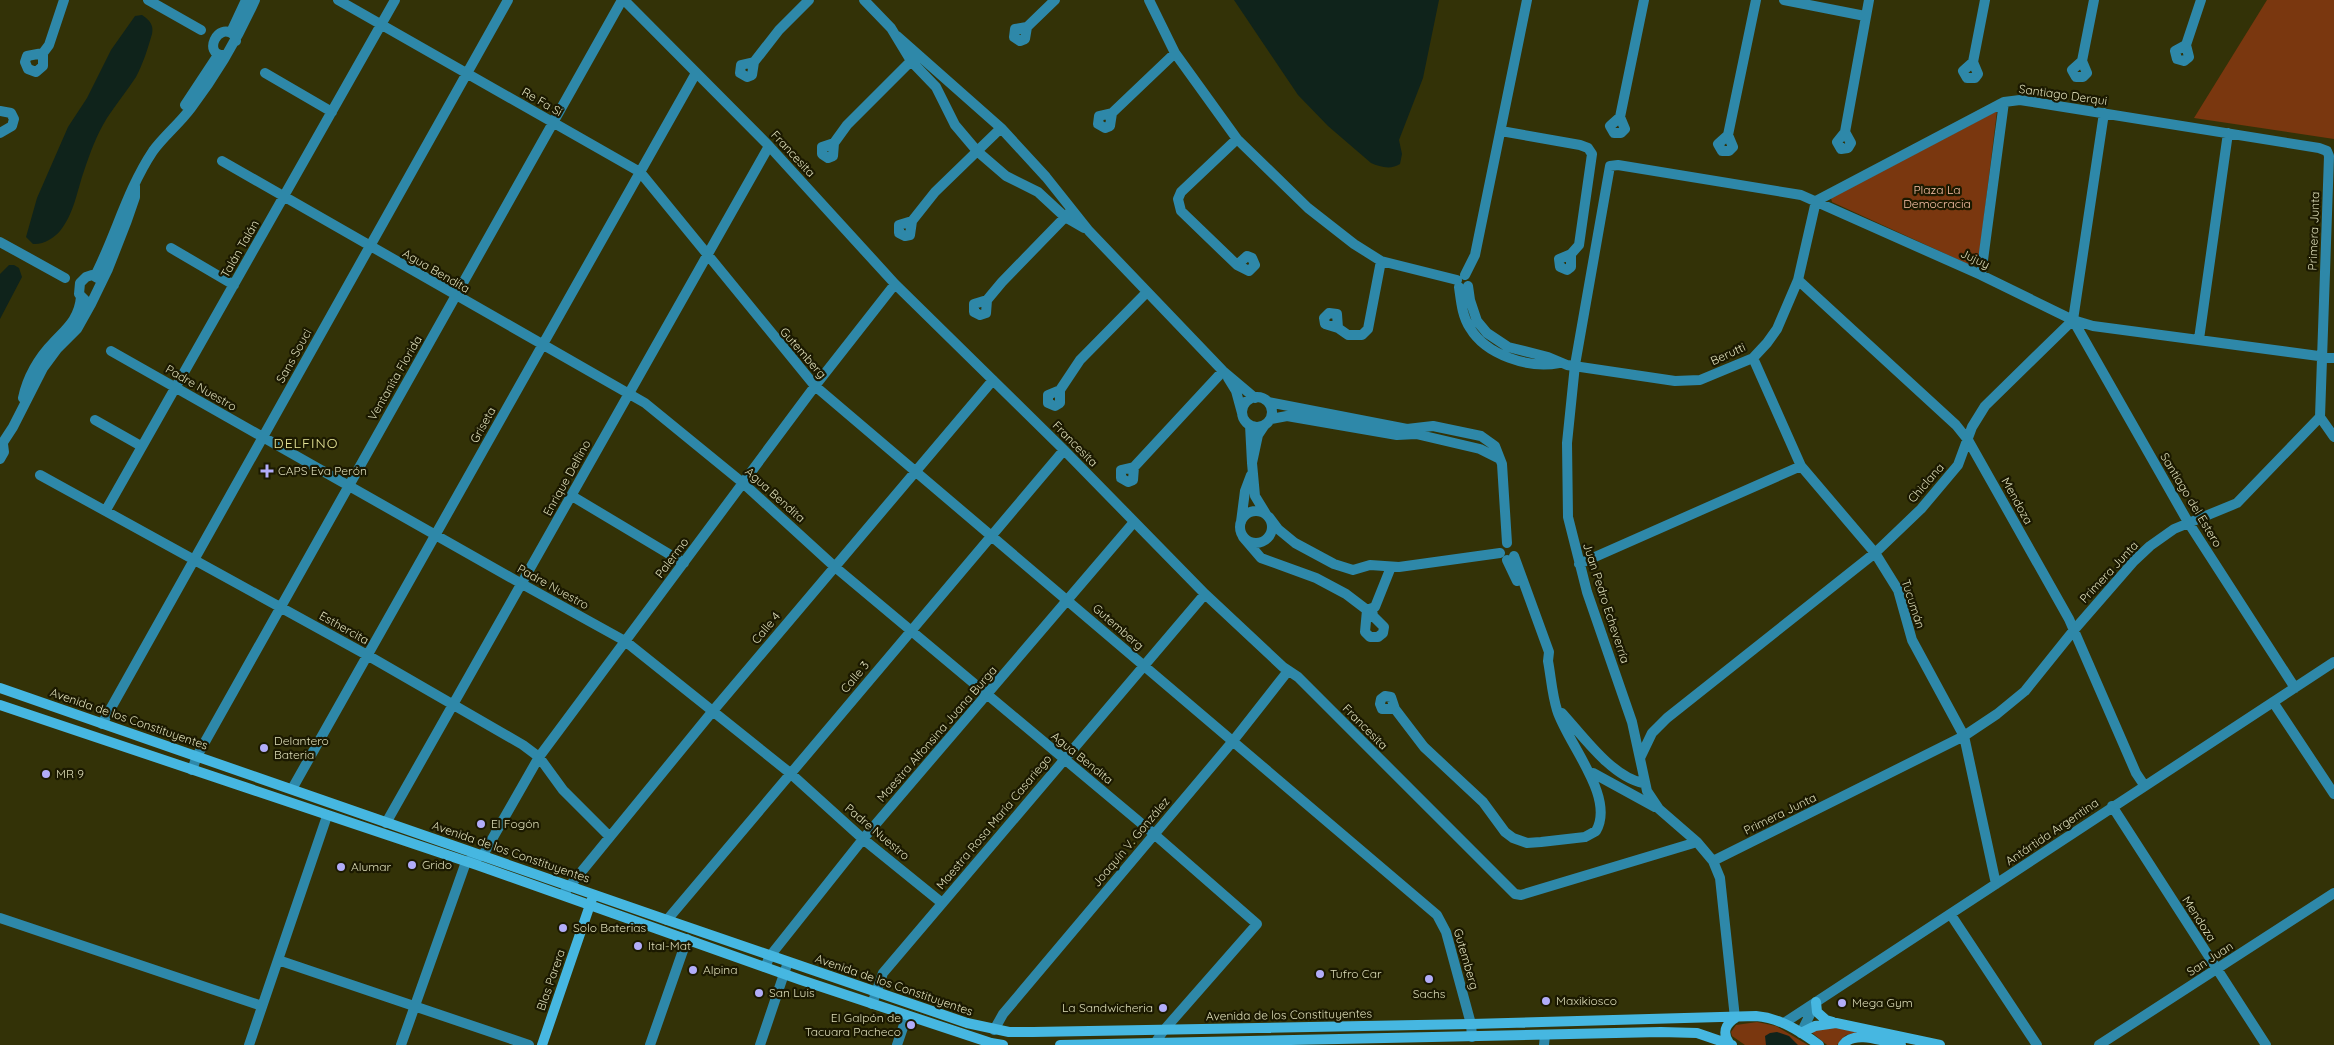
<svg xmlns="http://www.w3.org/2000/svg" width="2334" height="1045" font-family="Quicksand,sans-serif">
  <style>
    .green { fill: #7a370f }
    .water { fill: #0f231b }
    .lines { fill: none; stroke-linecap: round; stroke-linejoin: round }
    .street { stroke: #2e88a9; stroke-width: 10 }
    .secondary { stroke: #46b7e1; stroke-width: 10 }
    .poi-dot { fill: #b2adf9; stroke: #1b1900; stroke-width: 2 }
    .labels { text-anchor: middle; stroke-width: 4.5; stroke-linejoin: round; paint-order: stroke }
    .street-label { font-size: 12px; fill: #ddddb8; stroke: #1b1900 }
    .park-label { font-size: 12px; fill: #fac2a7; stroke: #1b1900 }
    .poi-label { font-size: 12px; fill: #ddddb8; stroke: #1b1900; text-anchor: start }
    .neighbourhood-label { font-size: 14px; letter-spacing: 1px; fill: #e7e597; stroke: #1b1900 }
  </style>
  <rect width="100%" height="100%" fill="#333207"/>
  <path class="green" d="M 2267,0 L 2334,0 L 2334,139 L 2194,118 Z
    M 1997,111 L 1979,258 L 1973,265 L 1970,265 L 1832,202 L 1831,198 Z
    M 1757,1022 L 1776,1026 L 1808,1045 L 1745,1045 L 1732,1036 L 1731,1032 L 1736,1025 Z
    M 1831,1027 L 1926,1045 C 1900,1045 1872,1028 1846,1035 L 1837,1045 L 1827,1045 L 1810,1031 Z"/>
  <path class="water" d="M 1234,0 L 1439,0 L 1423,78 L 1399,140 L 1402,154 L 1400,164 C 1391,170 1380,167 1371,163 L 1328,126 L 1298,95 Z
    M 142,15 C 149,20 154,24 152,34 C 148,48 143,64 136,77 C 127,91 116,104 107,118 C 97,134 90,153 84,171 C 77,191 74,214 60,231 C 54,238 43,245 33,244 L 26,237 L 37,198 L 68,127 L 87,98 L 111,50 L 135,16 Z
    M 9,265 L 14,265 L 19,268 L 22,277 L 0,319 L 0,274 Z
    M 1777,1032 L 1789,1036 L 1798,1045 L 1766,1045 L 1765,1036 L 1770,1033 Z"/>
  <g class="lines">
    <path class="street" d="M 148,0 L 201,30
      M 338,0 L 640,172 L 815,386 L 1437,915 L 1446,932 L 1471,1024 L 1472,1037
      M 624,0 L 769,146 L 895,284 L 1064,450 L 1205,594 L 1283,667 L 1298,677 L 1515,894 L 1521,895 L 1697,842
      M 864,0 L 891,28 L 911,61 L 936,87 L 955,125 L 977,151 L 1006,176 L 1038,192 L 1065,217 L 1084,228
      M 1149,0 L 1175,53 L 1237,139 L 1308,208 L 1354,244 L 1381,261 L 1457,280
      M 1784,0 L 1865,16
      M 1027,27 L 1025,39 L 1020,41 L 1014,37 L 1015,29 L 1027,27 L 1055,0
      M 231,32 L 246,0
      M 897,36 L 1001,128 L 1046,177 L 1089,231 L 1223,371 L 1255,398
      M 2186,45 L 2175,51 L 2177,59 L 2184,61 L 2189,57 L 2186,45 L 2201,0
      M 43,53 L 27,56 L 25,62 L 28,69 L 36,72 L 43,66 L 43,53 L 49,45 L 64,0
      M 223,55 C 203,55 217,21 234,35 L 236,41
      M 2082,61 L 2087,73 L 2083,77 L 2076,77 L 2072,70 L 2082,61 L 2094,0
      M 754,62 L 741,65 L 740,73 L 747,77 L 752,75 L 754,62 L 779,30 L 809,0
      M 1973,62 L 1978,74 L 1975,78 L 1967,78 L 1963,71 L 1973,62 L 1985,0
      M 265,73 L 332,112
      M 185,105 L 218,55
      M 0,111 L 11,113 L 14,119 L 12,126 L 0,133
      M 1112,113 L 1110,126 L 1105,128 L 1098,124 L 1099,116 L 1112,113 L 1175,53
      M 1620,117 L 1625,129 L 1621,133 L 1614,133 L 1610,126 L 1620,117 L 1644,0
      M 1501,131 L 1580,145 L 1588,148 L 1592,154 L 1579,245 L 1571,254 L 1559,259 L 1560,267 L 1567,270 L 1571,267 L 1571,254
      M 1845,132 L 1851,143 L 1848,148 L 1841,149 L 1837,142 L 1845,132 L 1869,0
      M 1728,135 L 1733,147 L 1729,151 L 1722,151 L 1718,144 L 1728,135 L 1756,0
      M 1237,139 L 1181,192 L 1178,199 L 1181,211 L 1237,265 L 1249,271 L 1255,265 L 1252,258 L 1247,256 L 1237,265
      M 834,143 L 822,147 L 822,154 L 828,158 L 833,156 L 834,143 L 847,125 L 915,57
      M 222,161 L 645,403 L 743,483 L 835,567 L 1154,834 L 1257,924 L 1164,1030 L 1157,1040 L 1157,1045
      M 912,221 L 899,225 L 899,233 L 905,236 L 910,235 L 912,221 L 935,192 L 1001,128
      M 0,242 L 65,278
      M 171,248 L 234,285
      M 1465,275 L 1475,255 L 1527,0
      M 1981,275 L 2004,102
      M 95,276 C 116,235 127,190 153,151 C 164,136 179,124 191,108 C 216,75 238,38 255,0
      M 1798,280 L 1956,425 L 1968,440 L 2069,619 L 2136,773 L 2144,785
      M 1468,286 L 1470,300 L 1477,321 L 1487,333 L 1508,347 L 1548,357 L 1567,365 L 1675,381 L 1700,380 L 1753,358 L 1767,343 L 1777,329 L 1798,280 L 1816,201 L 2004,102 L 2020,100 L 2319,148 L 2327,151 L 2329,156 L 2320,417 L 2237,503 L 2174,529 L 2150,546 L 2134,561 L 2074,630 L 2025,691 L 1997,714 L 1964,736 L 1713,861
      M 1459,287 C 1461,301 1462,316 1470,328 C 1486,355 1529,369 1559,363
      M 85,300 L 79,294 L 80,283 L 86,277 L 92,275 L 99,279
      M 987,300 L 974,304 L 974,312 L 980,315 L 986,313 L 987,300 L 1002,282 L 1069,213
      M 2073,320 L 2188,522 L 2295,688
      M 1338,328 L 1337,314 L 1329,313 L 1324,318 L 1325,324 L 1338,328 L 1348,335 L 1362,335 L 1368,329 L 1381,261
      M 2199,339 L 2228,133
      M 111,351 L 522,584 L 625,641 L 790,773 L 863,839 L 942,903
      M 1753,358 L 1801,466 L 1875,553 L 1898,590 L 1912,640 L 1964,736 L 1996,884
      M 1228,378 L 1236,391 L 1242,413
      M 1060,390 L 1048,395 L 1048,403 L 1055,406 L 1060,403 L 1060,390 L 1080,360 L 1147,292
      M1242 412a15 15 0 1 1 30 0a15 15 0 1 1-30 0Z
      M 23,398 C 27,378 39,357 53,343 C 67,328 79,319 81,297
      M 1268,402 L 1407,429 L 1433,426 L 1481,436 L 1495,446 L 1502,464 L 1507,543
      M 2320,417 L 2334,437
      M 1271,419 L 1287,416 L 1397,435 L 1416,434 L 1480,449 L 1500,459
      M 95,420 L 141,446
      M 1250,425 L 1252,463 L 1258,435 L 1264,426
      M 0,447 L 13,427 L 43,368 L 57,349 L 77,329 L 91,304 L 108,269 L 126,223 L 135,197 L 135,186
      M 0,459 L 4,452 L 3,444
      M 1252,463 L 1255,496 L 1266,514
      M 1134,467 L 1133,480 L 1128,482 L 1121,478 L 1121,470 L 1134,467 L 1223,371
      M 40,475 L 367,655 L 523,745 L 539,757 L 563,790 L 609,836
      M 572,496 L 684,563
      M 106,510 L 395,0
      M1240 527a16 16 0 1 1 32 0a16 16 0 1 1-32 0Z
      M 1269,517 L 1278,529 L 1295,543 L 1334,564 L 1353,570 L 1370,565 L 1399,567 L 1500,553
      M 1241,522 L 1245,491 L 1251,475
      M 1243,537 L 1261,558 L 1316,578 L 1346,594 L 1367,610 L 1375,607 L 1391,567
      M 1507,560 L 1517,581
      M 1579,564 L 1801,466
      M 1367,610 L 1365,632 L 1370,637 L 1378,637 L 1383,633 L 1384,627 L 1373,616 L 1372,609
      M 2273,702 L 2334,794
      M 1395,709 L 1382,709 L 1380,704 L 1381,699 L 1385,696 L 1391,697 L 1395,709 L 1424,747 L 1483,802 L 1505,832 L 1513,838 L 1527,843 L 1541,842 L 1585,837 L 1596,831 C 1616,797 1567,743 1557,710 C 1552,694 1551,677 1548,661 L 1549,652 L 1514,556
      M 1562,713 C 1583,736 1612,777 1643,783
      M 102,724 L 508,0
      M 1640,758 L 1652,733 L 1667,718 L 1875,553 L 1921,509 L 1958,465 L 1972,427 L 1985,406 L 2073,320 L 2104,113
      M 192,770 L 197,756 L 622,0
      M 1593,773 L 1655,807
      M 292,789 L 696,73
      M 2112,806 L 2266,1045
      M 386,823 L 769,146
      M 564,893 L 712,712 L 993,380
      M 1951,915 L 2037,1045
      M 0,918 L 262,1006
      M 667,920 L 1064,450
      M 278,960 L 529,1045
      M 765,967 L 770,956 L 863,839 L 1134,522
      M 872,1004 L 883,973 L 1205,594
      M 1735,1018 L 1720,878 L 1713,861 L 1697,842 L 1659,809 L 1647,791 L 1632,722 L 1587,592 L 1568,517 L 1567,443 L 1575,365 L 1610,166 L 1618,165 L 1801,195 L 1981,275 L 2073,320 L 2093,326 L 2334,358
      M 1784,1023 L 2334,662
      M 994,1030 L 1003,1014 L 1233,741 L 1288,671
      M 1801,1033 L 1816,1002
      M 249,1045 L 327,816
      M 401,1045 L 466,862 L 483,855 L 539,757 L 815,386 L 895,284
      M 650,1045 L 687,939
      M 760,1045 L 788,962
      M 897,1045 L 907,1016
      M 1544,1045 L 1545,1035
      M 2099,1045 L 2334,893"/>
    <path class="secondary" d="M 0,688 L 667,920 L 967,1023 L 1009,1032 L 1033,1032 L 1471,1024 L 1756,1016 C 1780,1018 1800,1031 1819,1045
      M 0,705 L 477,865 L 801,980 L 991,1043 L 1003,1045
      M 1816,1002 L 1817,1012 L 1826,1020 L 1833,1022
      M 1801,1033 L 1815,1026 L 1836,1023 L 1940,1045
      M 1729,1043 C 1722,1032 1725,1025 1735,1018
      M 542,1045 L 592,899
      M 1060,1045 L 1661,1032 L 1697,1033 L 1732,1045
      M 1843,1045 C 1854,1029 1885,1042 1901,1045"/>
  </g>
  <g class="poi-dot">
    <path d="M264.5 463.5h5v5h5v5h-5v5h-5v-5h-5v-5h5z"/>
    <circle cx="264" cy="748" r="5"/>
    <circle cx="46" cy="774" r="5"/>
    <circle cx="481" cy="824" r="5"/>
    <circle cx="412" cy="865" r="5"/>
    <circle cx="341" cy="867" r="5"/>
    <circle cx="563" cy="928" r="5"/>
    <circle cx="638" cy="946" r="5"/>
    <circle cx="693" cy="970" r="5"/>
    <circle cx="1320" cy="974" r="5"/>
    <circle cx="1429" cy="979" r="5"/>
    <circle cx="759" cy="993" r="5"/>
    <circle cx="1546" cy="1001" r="5"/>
    <circle cx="1842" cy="1003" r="5"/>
    <circle cx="1163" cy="1008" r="5"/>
    <circle cx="911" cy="1025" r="5"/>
  </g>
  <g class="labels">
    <g class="street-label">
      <text transform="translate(2063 95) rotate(8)" y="4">Santiago Derqui</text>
      <text transform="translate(542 102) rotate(30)" y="4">Re Fa Si</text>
      <text transform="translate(793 154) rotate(47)" y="4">Francesita</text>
      <text transform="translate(2314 231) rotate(-88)" y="4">Primera Junta</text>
      <text transform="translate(240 249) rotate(-60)" y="4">Talán Talán</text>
      <text transform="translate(1975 259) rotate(25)" y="4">Jujuy</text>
      <text transform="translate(436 271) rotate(30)" y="4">Agua Bendita</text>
      <text transform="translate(803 353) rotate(49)" y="4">Gutemberg</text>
      <text transform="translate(1728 354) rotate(-25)" y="4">Berutti</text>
      <text transform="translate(294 356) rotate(-61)" y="4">Sans Souci</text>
      <text transform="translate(395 378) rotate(-60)" y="4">Ventanita Florida</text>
      <text transform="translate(201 388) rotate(30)" y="4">Padre Nuestro</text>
      <text transform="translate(483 425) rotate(-61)" y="4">Griseta</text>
      <text transform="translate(1075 444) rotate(45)" y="4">Francesita</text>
      <text transform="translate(567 478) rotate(-61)" y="4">Enrique Delfino</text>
      <text transform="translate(1926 483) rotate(-49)" y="4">Chiclana</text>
      <text transform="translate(775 495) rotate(42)" y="4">Agua Bendita</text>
      <text transform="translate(2191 500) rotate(59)" y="4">Santiago del Estero</text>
      <text transform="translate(2017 501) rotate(61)" y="4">Mendoza</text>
      <text transform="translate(672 558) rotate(-53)" y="4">Palermo</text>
      <text transform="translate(2109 572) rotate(-47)" y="4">Primera Junta</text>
      <text transform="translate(553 587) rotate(29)" y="4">Padre Nuestro</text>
      <text transform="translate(1606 603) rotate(72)" y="4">Juan Pedro Echeverría</text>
      <text transform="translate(1913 604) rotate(72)" y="4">Tucumán</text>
      <text transform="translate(1118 627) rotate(41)" y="4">Gutemberg</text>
      <text transform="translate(344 628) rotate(29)" y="4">Esthercita</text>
      <text transform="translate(766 628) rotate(-50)" y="4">Calle 4</text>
      <text transform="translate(855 677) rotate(-50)" y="4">Calle 3</text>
      <text transform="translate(129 719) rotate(19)" y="4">Avenida de los Constituyentes</text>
      <text transform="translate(1365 727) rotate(45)" y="4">Francesita</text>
      <text transform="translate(937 734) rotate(-49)" y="4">Maestra Alfonsina Juana Burga</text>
      <text transform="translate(1082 758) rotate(39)" y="4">Agua Bendita</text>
      <text transform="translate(1780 814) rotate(-26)" y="4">Primera Junta</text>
      <text transform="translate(994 822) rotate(-50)" y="4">Maestra Rosa María Casariego</text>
      <text transform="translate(877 832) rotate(40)" y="4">Padre Nuestro</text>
      <text transform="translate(2052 832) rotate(-34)" y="4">Antártida Argentina</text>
      <text transform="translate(1131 842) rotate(-50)" y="4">Joaquín V. González</text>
      <text transform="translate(511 852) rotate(19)" y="4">Avenida de los Constituyentes</text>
      <text transform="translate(2199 919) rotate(57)" y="4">Mendoza</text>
      <text transform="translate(1466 959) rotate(74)" y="4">Gutemberg</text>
      <text transform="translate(2210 959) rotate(-33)" y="4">San Juan</text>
      <text transform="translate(551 980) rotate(-71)" y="4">Blas Parera</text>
      <text transform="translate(894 985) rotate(19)" y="4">Avenida de los Constituyentes</text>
      <text transform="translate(1289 1015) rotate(-1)" y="4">Avenida de los Constituyentes</text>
    </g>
    <g class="park-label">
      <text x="1937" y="194">Plaza La<tspan x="1937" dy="14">Democracia</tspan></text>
    </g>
    <g class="poi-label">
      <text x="278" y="475">CAPS Eva Perón</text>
      <text x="274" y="745">Delantero<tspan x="274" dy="14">Bateria</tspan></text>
      <text x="56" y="778">MR 9</text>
      <text x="491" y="828">El Fogón</text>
      <text x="422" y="869">Grido</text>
      <text x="351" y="871">Alumar</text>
      <text x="573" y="932">Solo Baterias</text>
      <text x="648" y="950">Ital-Mat</text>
      <text x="703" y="974">Alpina</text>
      <text x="1330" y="978">Tufro Car</text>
      <text x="769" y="997">San Luis</text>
      <text x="1429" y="998" text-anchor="middle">Sachs</text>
      <text x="1556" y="1005">Maxikiosco</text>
      <text x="1852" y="1007">Mega Gym</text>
      <text x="1153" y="1012" text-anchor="end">La Sandwicheria</text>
      <text x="901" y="1022" text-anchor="end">El Galpón de<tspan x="901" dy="14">Tacuara Pacheco</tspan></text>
    </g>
    <g class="neighbourhood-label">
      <text x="306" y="448">DELFINO</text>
    </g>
  </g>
</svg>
